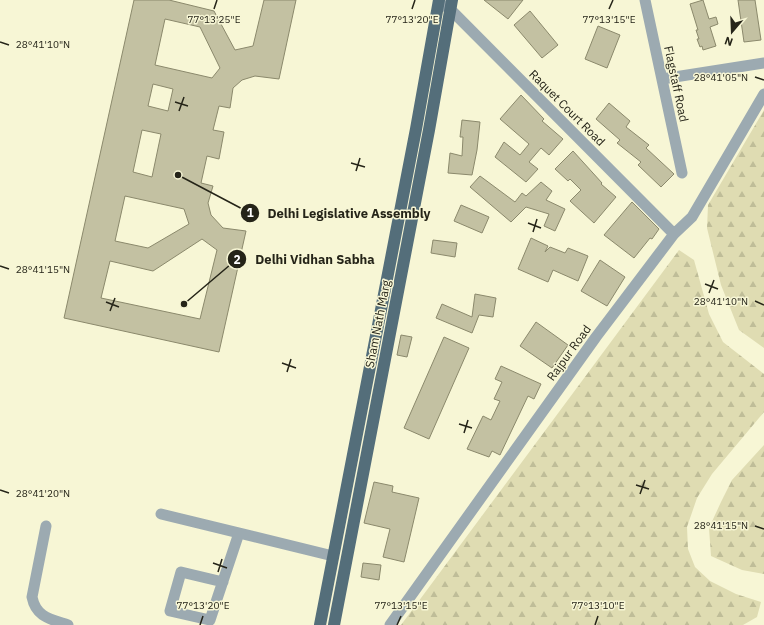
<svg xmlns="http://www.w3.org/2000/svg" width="764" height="625" font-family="'IBM Plex Sans',sans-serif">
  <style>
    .forest { fill: url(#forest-firs) }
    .building { fill: #c3c1a2; stroke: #8b896c; fill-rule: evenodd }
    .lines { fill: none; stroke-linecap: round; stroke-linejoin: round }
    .minor { stroke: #9caab1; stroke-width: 11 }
    .major { stroke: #546e7a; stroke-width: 12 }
    .ticks { fill: none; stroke: #252418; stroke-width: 1.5 }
    .labels { text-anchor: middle; stroke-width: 3; stroke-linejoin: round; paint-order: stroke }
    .street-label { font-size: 12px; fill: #252418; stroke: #f7f6d5 }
    .ticks-label { font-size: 10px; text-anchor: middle; fill: #252418; stroke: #f7f6d5; stroke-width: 3; stroke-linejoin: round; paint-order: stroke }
    .leader { fill: none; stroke: #252418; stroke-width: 1.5 }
    .callout-dot { fill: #252418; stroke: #f7f6d5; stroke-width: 1.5 }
    .mark-label { font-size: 12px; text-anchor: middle; font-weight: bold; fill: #fff }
    .callout-label { font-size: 13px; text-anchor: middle; font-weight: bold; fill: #252418; stroke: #f7f6d5; stroke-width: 3; stroke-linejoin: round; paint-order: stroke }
  </style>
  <defs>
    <pattern id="forest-firs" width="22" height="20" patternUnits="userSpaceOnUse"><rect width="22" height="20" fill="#dfdcb2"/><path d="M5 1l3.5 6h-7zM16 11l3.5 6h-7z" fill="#bfbd98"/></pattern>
  </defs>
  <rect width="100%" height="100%" fill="#f7f6d5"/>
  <path class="forest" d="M 764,110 L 764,348 L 739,330 L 721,285 L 707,228 L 708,205 Z
    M 679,250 L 694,260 L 709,314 L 723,342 L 764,374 L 764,412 L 712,474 L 697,498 L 687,527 L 688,549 L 695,567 L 710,581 L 736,594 L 761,602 L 757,617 L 743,625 L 401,625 Z
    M 764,445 L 764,574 L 742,570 L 711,556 L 709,528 L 721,502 L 732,480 Z"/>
  <path class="building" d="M 134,0 L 169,0 L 214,11 L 235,50 L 253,46 L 264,0 L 296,0 L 279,79 L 255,76 L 242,80 L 233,88 L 230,108 L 219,106 L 213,130 L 224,132 L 219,159 L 207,156 L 201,183 L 213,186 L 208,203 L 211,215 L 223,228 L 246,231 L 219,352 L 64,318 ZM 165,19 L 200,27 L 220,68 L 212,78 L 155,65 ZM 153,84 L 173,89 L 168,111 L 148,106 ZM 142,130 L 161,134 L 152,177 L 133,172 ZM 125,196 L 184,209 L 189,224 L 148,248 L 115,241 ZM 202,239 L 217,250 L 200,319 L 101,298 L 110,261 L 153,271 Z
    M 484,0 L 523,0 L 508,19 Z
    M 703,0 L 709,19 L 716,17 L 718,24 L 710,27 L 716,46 L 703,50 L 702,46 L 700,47 L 697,39 L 699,39 L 696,30 L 698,30 L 690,4 Z
    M 738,0 L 755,0 L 761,40 L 744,42 Z
    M 530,11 L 558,45 L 542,58 L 514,25 Z
    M 598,26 L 620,35 L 607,68 L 585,59 Z
    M 521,95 L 544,119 L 542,121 L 563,139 L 549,155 L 541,148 L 529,162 L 538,169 L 526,182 L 495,157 L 504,142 L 520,155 L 529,144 L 500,119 Z
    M 609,103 L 630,121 L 626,127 L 649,145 L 646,148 L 674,174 L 661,187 L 638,165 L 641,162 L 617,143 L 620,140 L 596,119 Z
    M 462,120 L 480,122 L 477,150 L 472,175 L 448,173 L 450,153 L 462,156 L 463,137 L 460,137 Z
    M 573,151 L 602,183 L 601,184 L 616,197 L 594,223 L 570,201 L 581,190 L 570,179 L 568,181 L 555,169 Z
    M 480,176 L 515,202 L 522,193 L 526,196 L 541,182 L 552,191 L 546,200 L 565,209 L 555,231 L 544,226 L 549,214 L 526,207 L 511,222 L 470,187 Z
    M 632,202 L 659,229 L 652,239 L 650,238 L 634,258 L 604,235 Z
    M 461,205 L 489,217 L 482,233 L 454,221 Z
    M 531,238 L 548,246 L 545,252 L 550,247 L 565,253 L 568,248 L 588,256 L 578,281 L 553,270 L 548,282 L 518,269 Z
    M 433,240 L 457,243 L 455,257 L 431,253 Z
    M 600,260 L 625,277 L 607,306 L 581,291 Z
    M 475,294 L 496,298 L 493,317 L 479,315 L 472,333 L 436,318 L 442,304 L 472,317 Z
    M 536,322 L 568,345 L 552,368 L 520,346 Z
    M 401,335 L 412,337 L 407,357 L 397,355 Z
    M 444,337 L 469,348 L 429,439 L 404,428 Z
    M 501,366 L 541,384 L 534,399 L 528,396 L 500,455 L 492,451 L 489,457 L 467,449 L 483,416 L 491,420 L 500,401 L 494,399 L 502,382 L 495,379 Z
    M 374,482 L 393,486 L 392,492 L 419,498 L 404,562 L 383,557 L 390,529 L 364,523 Z
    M 363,563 L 381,565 L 379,580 L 361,577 Z"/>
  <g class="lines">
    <path class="minor" d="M 645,0 L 682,173
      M 439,3 L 450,9 L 674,234
      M 662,79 L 764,63
      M 161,514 L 333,556
      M 46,526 L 32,597 C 36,617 50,619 68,625
      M 223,582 L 181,572 L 170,611 L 210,620 L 239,533
      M 390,625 L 596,337 L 674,234 L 692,217 L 764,94"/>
    <path class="major" d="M 320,625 L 416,129 L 439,0
      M 334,625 L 429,130 L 452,0"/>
  </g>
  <path class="ticks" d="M 214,9 L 217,0M 412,9 L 415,0M 609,9 L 613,0M 0,42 L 9,45M 755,77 L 764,80M 175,102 L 188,106M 179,111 L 184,97M 351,163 L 365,167M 356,171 L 360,158M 528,223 L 541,228M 533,232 L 537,219M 0,266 L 9,269M 705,284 L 718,289M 709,293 L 714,280M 755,301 L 764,305M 106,302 L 119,307M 110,311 L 115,298M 282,363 L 296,368M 287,372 L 291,359M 459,424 L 472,428M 464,433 L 468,420M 636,485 L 649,489M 0,490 L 9,493M 640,494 L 645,480M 755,526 L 764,529M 213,563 L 227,568M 218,572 L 222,559M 200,625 L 203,616M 397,625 L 401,616M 595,625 L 598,616"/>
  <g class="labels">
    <g class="street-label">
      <text transform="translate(676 84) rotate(78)" y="4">Flagstaff Road</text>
      <text transform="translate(567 108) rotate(45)" y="4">Raquet Court Road</text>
      <text transform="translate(378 324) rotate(-79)" y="4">Sham Nath Marg</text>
      <text transform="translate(569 353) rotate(-54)" y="4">Rajpur Road</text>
    </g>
  </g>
  <g class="ticks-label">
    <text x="214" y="23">77°13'25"E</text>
    <text x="412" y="23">77°13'20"E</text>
    <text x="609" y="23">77°13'15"E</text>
    <text x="43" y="48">28°41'10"N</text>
    <text x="721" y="81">28°41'05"N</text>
    <text x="43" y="273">28°41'15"N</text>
    <text x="721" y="305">28°41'10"N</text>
    <text x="43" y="497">28°41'20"N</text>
    <text x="721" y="529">28°41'15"N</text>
    <text x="203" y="609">77°13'20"E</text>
    <text x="401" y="609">77°13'15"E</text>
    <text x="598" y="609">77°13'10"E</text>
  </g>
  <path class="leader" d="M178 175L250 213M184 304L237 259"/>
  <g class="callout-dot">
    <circle cx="178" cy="175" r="4"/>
    <circle cx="184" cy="304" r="4"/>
    <circle cx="250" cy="213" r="10"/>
    <circle cx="237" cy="259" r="10"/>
  </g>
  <g class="mark-label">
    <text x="250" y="217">1</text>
    <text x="237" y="264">2</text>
  </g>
  <g class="callout-label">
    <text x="349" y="218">Delhi Legislative Assembly</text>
    <text x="315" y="264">Delhi Vidhan Sabha</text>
  </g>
  <g transform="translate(732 32) rotate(199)" stroke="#f7f6d5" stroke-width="3" paint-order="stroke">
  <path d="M0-3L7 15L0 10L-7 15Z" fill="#252418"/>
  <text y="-6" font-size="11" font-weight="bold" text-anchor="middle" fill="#252418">N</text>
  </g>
</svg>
